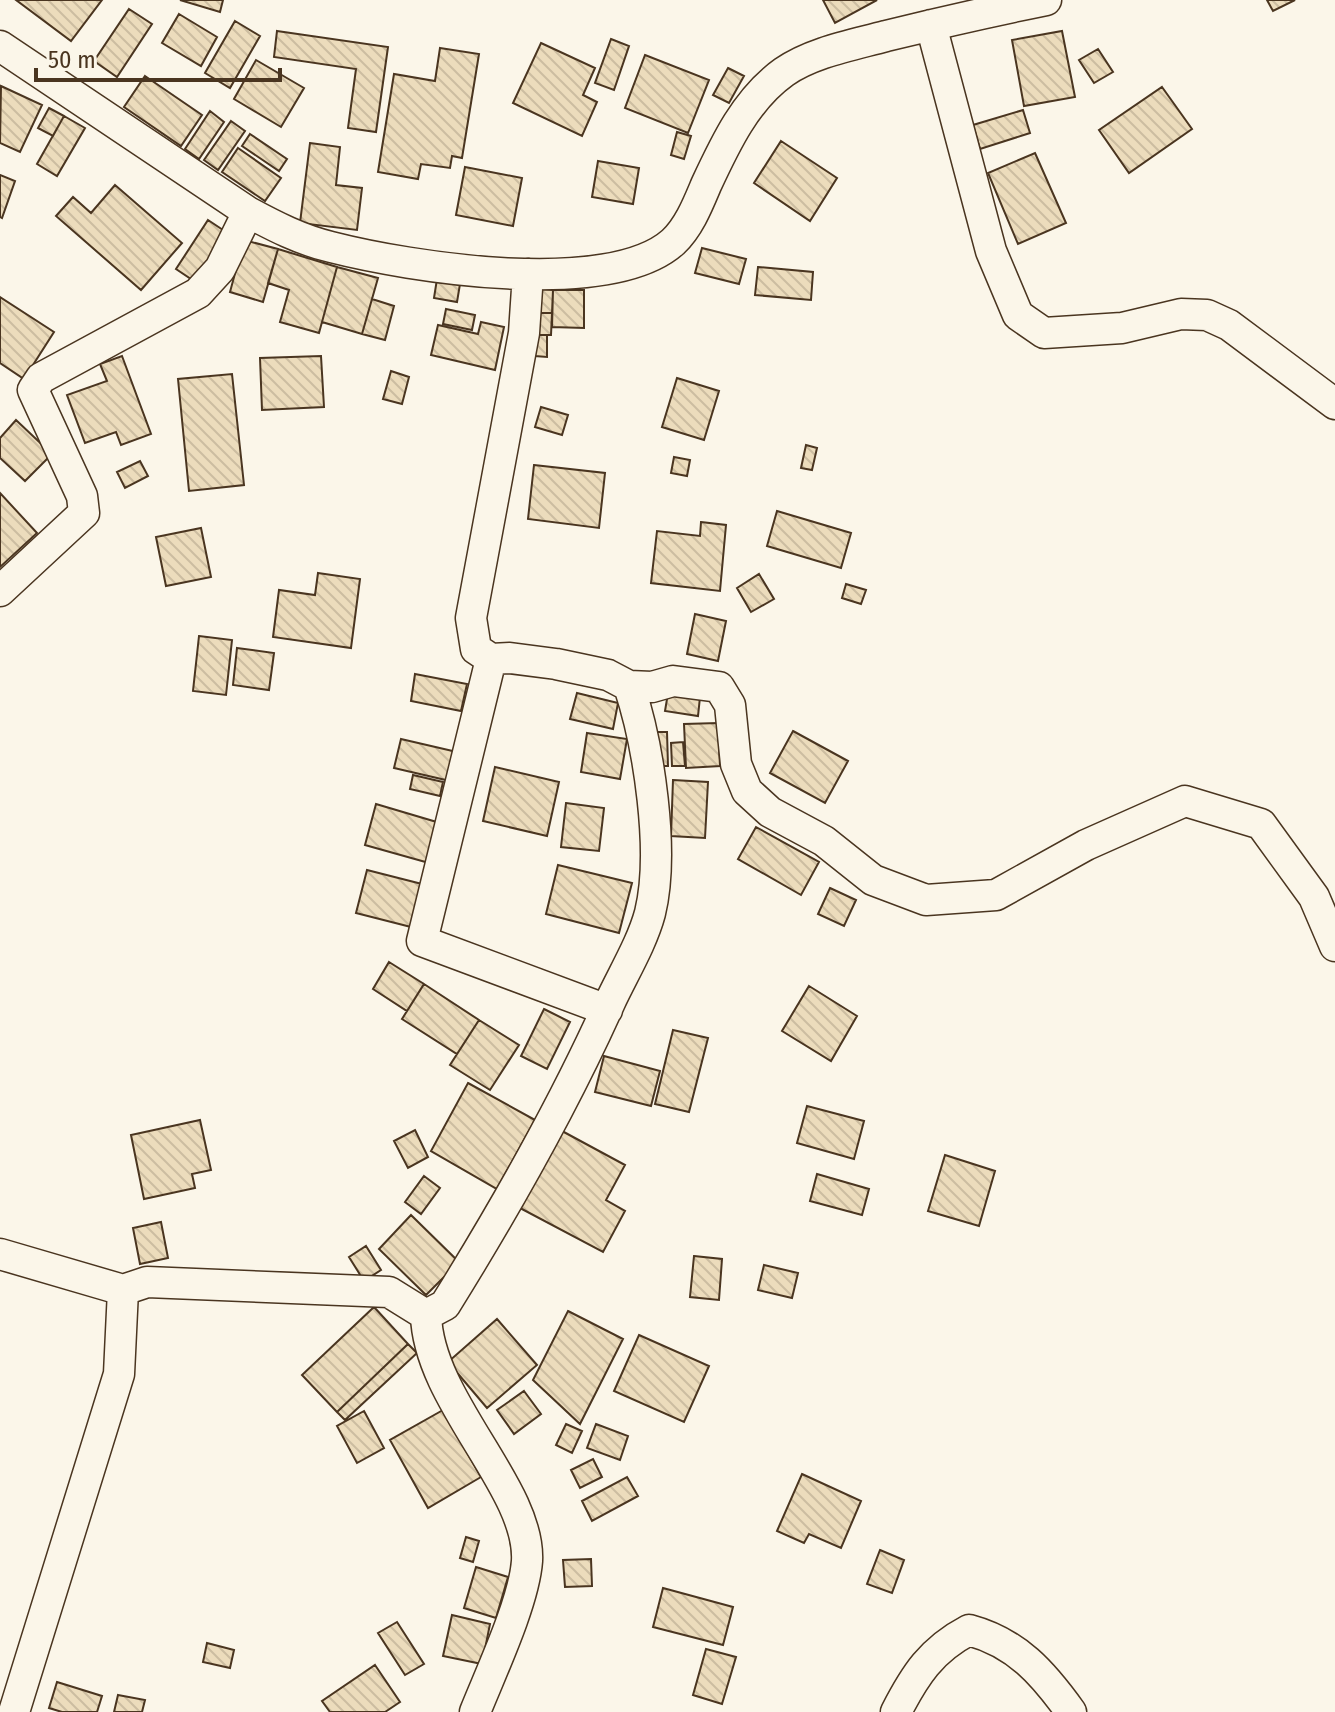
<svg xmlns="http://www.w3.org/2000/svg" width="1335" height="1712" font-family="'Fira Sans Condensed',sans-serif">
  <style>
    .building { fill: url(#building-back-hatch); stroke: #4a3520; stroke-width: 2 }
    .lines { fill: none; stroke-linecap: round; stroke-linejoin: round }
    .minor-casing { stroke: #4a3520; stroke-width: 33 }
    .minor { stroke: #fbf6e9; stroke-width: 30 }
  </style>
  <defs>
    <pattern id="building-back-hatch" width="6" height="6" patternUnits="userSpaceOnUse" patternTransform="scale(2)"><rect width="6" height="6" fill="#ecdcbc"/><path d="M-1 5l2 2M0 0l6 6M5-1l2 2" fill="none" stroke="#ccbda1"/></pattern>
  </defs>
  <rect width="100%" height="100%" fill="#fbf6e9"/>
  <path class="building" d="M 16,0 L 102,0 L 71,41 Z
    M 180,0 L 223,0 L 220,12 Z
    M 823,0 L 877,0 L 835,23 Z
    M 1267,0 L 1295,0 L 1273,11 Z
    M 129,9 L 152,24 L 117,77 L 94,61 Z
    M 179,14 L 217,37 L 201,66 L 162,43 Z
    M 235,21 L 260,36 L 230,88 L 205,73 Z
    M 277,31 L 388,47 L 376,132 L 348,128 L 356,69 L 274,57 Z
    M 1062,31 L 1075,97 L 1024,106 L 1012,40 Z
    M 611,39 L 629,46 L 614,90 L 595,83 Z
    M 541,43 L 595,68 L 583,95 L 597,102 L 582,136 L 513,103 Z
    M 440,48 L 479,54 L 462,158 L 452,156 L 450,168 L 421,164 L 418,179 L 378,172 L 394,74 L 435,81 Z
    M 1098,49 L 1113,72 L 1094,83 L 1079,60 Z
    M 645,55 L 709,80 L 688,133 L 625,108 Z
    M 256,60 L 304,88 L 281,127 L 234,99 Z
    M 728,68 L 744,76 L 729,103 L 713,95 Z
    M 145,76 L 202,115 L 181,146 L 124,107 Z
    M 1,86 L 42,105 L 20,152 L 0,143 Z
    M 1162,87 L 1192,129 L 1129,173 L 1099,130 Z
    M 49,108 L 64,116 L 53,136 L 38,128 Z
    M 1023,110 L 1030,133 L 980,149 L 973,125 Z
    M 210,111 L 224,122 L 199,159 L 185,149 Z
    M 64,116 L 85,128 L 57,176 L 37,164 Z
    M 231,121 L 245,131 L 218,170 L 204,160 Z
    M 677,132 L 691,136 L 684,159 L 671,155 Z
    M 250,134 L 287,159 L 279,171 L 242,146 Z
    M 781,141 L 837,178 L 810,221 L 754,183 Z
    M 310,143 L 340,147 L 336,185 L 362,188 L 357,230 L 300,223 Z
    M 238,148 L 281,178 L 265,201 L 222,172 Z
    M 1035,153 L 1066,223 L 1018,244 L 988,173 Z
    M 598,161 L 639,168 L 633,204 L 592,197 Z
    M 465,167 L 522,178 L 513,226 L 456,215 Z
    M 0,175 L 15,181 L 2,218 L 0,217 Z
    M 115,185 L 182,243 L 141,290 L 56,216 L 73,197 L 91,213 Z
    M 208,220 L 229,234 L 197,283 L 176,269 Z
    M 244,240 L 278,249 L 263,302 L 230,292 Z
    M 702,248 L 746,259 L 739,284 L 695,273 Z
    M 278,249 L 337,267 L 319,333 L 280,322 L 289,290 L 268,283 Z
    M 337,267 L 378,278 L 362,334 L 322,322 Z
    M 758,267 L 813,272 L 811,300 L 755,295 Z
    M 437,279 L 460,284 L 457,302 L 434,298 Z
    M 541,289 L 553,290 L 552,313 L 541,313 Z
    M 553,290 L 584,290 L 584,328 L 552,327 Z
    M 0,297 L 54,332 L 24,379 L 0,363 Z
    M 372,299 L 394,306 L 385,340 L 362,334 Z
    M 446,309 L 475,315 L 472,330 L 443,324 Z
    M 536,313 L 552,313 L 551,335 L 535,335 Z
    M 481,322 L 504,327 L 495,370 L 431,355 L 438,325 L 478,334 Z
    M 535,335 L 547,335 L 547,357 L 535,356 Z
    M 122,356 L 151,434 L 121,445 L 116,432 L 85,443 L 67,395 L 107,381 L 100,364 Z
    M 321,356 L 324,407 L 262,410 L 260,358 Z
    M 391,371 L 409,377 L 402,404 L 383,399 Z
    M 232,374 L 244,485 L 189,491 L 178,379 Z
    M 677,378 L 719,391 L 704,440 L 662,427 Z
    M 541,407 L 568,415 L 562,435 L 535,427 Z
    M 16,420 L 52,454 L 25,481 L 0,458 L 0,438 Z
    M 806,445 L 817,448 L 812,470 L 801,468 Z
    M 674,457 L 690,460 L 687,476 L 671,473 Z
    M 140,461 L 148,476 L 125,488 L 117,472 Z
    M 534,465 L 605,473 L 599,528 L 528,519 Z
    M 0,493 L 37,533 L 0,567 Z
    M 777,511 L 851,533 L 841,568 L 767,546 Z
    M 701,522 L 726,525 L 720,591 L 651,583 L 657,531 L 700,536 Z
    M 201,528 L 211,577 L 166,586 L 156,537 Z
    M 318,573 L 360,579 L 351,648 L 273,637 L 279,590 L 315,595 Z
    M 759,574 L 774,599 L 751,612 L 737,588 Z
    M 846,584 L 866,590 L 861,604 L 842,598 Z
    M 695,614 L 726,621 L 718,661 L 687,654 Z
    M 199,636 L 232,640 L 226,695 L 193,691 Z
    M 237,648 L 274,653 L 269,690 L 233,685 Z
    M 415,674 L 467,684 L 461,711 L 411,701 Z
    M 577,693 L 618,703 L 613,729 L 570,719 Z
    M 668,693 L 700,697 L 698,716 L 665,711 Z
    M 718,723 L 720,766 L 686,768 L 684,724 Z
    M 793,731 L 848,761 L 825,803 L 770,773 Z
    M 651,732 L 667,732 L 668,766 L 653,766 Z
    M 587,733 L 627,739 L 620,779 L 581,772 Z
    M 401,739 L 457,752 L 450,781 L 394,768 Z
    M 683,742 L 685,766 L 672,766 L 671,743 Z
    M 495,767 L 559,782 L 547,836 L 483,821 Z
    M 413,775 L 443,782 L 440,796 L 410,789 Z
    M 673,780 L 708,782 L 705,838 L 671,836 Z
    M 566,803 L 604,808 L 599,851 L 561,847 Z
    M 376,804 L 440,823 L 429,863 L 365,845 Z
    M 756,827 L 819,862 L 801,895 L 738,859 Z
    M 558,865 L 632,883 L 619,933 L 546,914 Z
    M 367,870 L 422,884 L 411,927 L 356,913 Z
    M 830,888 L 856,900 L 844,926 L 818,914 Z
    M 389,962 L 424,984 L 407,1011 L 373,989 Z
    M 424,984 L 479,1020 L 457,1054 L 402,1019 Z
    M 809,986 L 857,1016 L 831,1061 L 782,1031 Z
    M 544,1009 L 570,1022 L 547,1069 L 521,1056 Z
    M 479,1020 L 519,1045 L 490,1090 L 450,1065 Z
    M 673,1030 L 708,1038 L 689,1112 L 655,1104 Z
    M 604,1056 L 660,1071 L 651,1106 L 595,1092 Z
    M 468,1083 L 535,1120 L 497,1189 L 431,1151 Z
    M 807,1106 L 864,1121 L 854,1159 L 797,1143 Z
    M 200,1120 L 211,1170 L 192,1174 L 195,1188 L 144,1199 L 131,1135 Z
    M 415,1130 L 428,1157 L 408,1168 L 394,1141 Z
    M 562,1131 L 625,1165 L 606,1200 L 625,1211 L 603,1252 L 520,1208 Z
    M 945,1155 L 995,1171 L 979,1226 L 928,1211 Z
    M 817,1174 L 869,1189 L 862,1215 L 810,1201 Z
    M 424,1176 L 440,1188 L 421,1214 L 405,1202 Z
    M 411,1215 L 459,1262 L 426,1295 L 379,1249 Z
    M 161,1222 L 168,1258 L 140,1264 L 133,1228 Z
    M 366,1246 L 381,1270 L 364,1281 L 349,1257 Z
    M 694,1256 L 722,1259 L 719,1300 L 690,1297 Z
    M 764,1265 L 798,1273 L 792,1298 L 758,1290 Z
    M 374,1307 L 408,1344 L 337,1412 L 302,1375 Z
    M 568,1311 L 623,1339 L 580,1424 L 533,1380 Z
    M 497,1319 L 537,1365 L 487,1408 L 448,1362 Z
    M 639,1335 L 709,1366 L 684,1422 L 614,1391 Z
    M 408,1344 L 417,1353 L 345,1420 L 337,1412 Z
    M 524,1391 L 541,1414 L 514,1434 L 497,1410 Z
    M 443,1410 L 481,1477 L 428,1508 L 390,1440 Z
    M 364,1411 L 384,1448 L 357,1463 L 337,1426 Z
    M 566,1424 L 582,1431 L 572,1453 L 556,1445 Z
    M 596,1424 L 628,1436 L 620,1460 L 587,1448 Z
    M 593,1459 L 602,1477 L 580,1488 L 571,1470 Z
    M 802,1474 L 861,1501 L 841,1548 L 809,1534 L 804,1543 L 777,1531 Z
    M 627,1477 L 638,1496 L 592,1521 L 582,1501 Z
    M 466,1537 L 479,1541 L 473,1562 L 460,1558 Z
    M 880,1550 L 904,1560 L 892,1593 L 867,1584 Z
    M 591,1559 L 592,1586 L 565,1587 L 563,1560 Z
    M 476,1567 L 508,1577 L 496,1618 L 464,1608 Z
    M 663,1588 L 733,1607 L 723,1645 L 653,1627 Z
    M 452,1615 L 490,1624 L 482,1664 L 443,1656 Z
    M 397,1622 L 424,1664 L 405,1675 L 378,1633 Z
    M 207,1643 L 234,1650 L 230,1668 L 203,1662 Z
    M 706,1649 L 736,1657 L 722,1704 L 693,1695 Z
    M 375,1665 L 400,1702 L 385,1712 L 330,1712 L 322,1701 Z
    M 57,1682 L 102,1696 L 97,1712 L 62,1712 L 49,1708 Z
    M 118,1695 L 145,1700 L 142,1712 L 114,1712 Z"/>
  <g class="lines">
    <defs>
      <path id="minor" d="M 931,25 L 991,251 L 1018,315 L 1044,333 L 1122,328 L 1181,314 L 1207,315 L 1229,325 L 1335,404
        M 0,46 L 248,212 C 274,226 301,240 331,247 C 409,267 609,299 673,242 C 689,227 698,204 706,185 C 725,144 746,99 784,72 C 813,52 853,45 886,36 C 939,23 992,11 1046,0
        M 528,274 L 524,333 L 471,618 L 476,649 L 491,659 L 510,658 L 556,664 L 608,675 L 629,686 L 652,687 L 673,681 L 719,687 L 730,705 L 736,764 L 747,791 L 770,812 L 824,841 L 873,880 L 926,900 L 996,895 L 1086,845 L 1185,801 L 1261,824 L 1314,897 L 1335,946
        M 0,591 L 84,513 L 82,496 L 33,390 L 41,378 L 198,293 L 220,269 L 248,212
        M 491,659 L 422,941 L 607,1010
        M 0,1254 L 123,1290 L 147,1282 L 389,1292 L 426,1315
        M 426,1315 L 445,1305 C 506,1207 563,1107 610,1002 C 623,974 642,943 650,913 C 665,852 649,746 629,686
        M 426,1315 C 428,1401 531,1488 527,1561 C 524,1602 491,1672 475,1712
        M 14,1712 L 119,1374 L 123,1290
        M 896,1712 C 915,1675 931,1650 969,1630 C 1017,1643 1043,1673 1071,1712"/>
    </defs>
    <use href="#minor" class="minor-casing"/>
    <use href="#minor" class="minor"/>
  </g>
  <path d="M36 68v12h244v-12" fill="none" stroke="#4a3520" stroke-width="4"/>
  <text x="48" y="68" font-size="24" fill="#4a3520" stroke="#fbf6e9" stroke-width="6" paint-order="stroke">50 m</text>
</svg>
